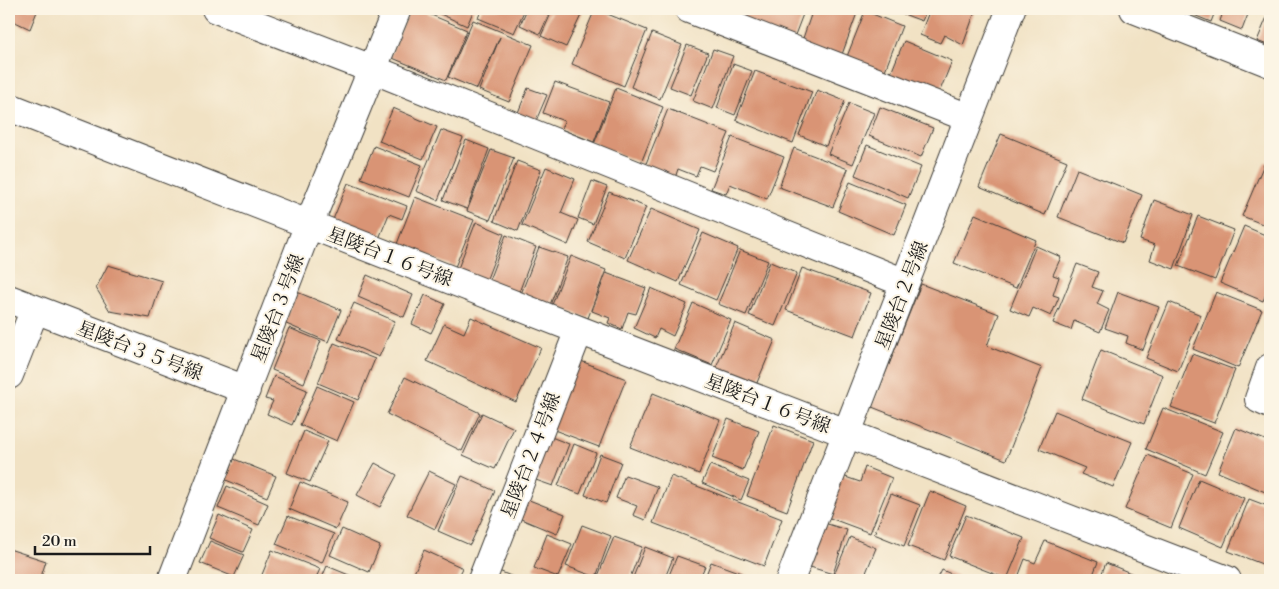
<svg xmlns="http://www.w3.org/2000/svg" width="1279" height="589" font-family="'Libre Bodoni','Noto Serif JP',serif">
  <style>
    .building { fill: #d99475 }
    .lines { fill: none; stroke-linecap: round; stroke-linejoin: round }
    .minor-casing { stroke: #3c3a35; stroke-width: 30 }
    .minor { stroke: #fff; stroke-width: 28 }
    .labels { text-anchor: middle; stroke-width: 4; stroke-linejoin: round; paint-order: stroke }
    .street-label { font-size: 19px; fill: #1c1c1c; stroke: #fcf5e5 }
  </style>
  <rect width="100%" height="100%" fill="#fcf5e5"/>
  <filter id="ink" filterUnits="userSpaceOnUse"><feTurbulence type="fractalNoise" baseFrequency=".02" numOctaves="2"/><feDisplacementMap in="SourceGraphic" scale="10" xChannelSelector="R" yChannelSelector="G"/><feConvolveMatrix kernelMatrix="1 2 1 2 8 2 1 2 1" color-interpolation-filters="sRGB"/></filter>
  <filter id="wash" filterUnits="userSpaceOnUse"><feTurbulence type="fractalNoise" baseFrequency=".0096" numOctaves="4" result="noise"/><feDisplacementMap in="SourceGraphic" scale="20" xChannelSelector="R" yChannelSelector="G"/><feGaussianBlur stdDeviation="1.12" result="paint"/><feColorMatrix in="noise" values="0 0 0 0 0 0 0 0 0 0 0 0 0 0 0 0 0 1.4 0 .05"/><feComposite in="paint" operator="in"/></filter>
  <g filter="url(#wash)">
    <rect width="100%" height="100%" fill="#f1e2c4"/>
    <g id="blocks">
      <path class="building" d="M 9,9 L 38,9 L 30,29 L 9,19 Z
        M 410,9 L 417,9 L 467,30 L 446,80 L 390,57 Z
        M 437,9 L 474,9 L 467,26 L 436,12 Z
        M 482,9 L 525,9 L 514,33 L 478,18 Z
        M 527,9 L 551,10 L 540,34 L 520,25 Z
        M 553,9 L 584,9 L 566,47 L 541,36 Z
        M 595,9 L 647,30 L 624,86 L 572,64 Z
        M 740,9 L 805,9 L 790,48 L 733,25 Z
        M 813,9 L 846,9 L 857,13 L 840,60 L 800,47 Z
        M 890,9 L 927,9 L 922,21 Z
        M 930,9 L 968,9 L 975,12 L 963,45 L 944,35 L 940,43 L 920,35 Z
        M 1191,9 L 1216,9 L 1211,22 L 1189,13 Z
        M 1224,9 L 1250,9 L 1242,30 L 1220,21 Z
        M 1270,10 L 1270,46 L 1257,41 Z
        M 865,11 L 902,26 L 884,73 L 846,59 Z
        M 473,20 L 533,45 L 509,102 L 479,90 L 500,37 L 477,89 L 448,77 Z
        M 652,33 L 682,45 L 660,99 L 631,87 Z
        M 904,41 L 952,61 L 937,98 L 889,78 Z
        M 687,45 L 708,53 L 691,95 L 670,87 Z
        M 713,49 L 733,56 L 713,109 L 693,101 Z
        M 733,64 L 752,71 L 735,115 L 717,108 Z
        M 755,71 L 812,92 L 793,143 L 736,120 Z
        M 555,82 L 609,102 L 594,142 L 561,129 L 564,121 L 543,113 Z
        M 528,88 L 547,95 L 535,123 L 517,115 Z
        M 616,88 L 663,107 L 641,163 L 594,144 Z
        M 817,90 L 845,101 L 826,146 L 799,135 Z
        M 849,103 L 874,113 L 853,164 L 828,154 Z
        M 880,107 L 933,128 L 921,157 L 869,136 Z
        M 393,108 L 437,127 L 423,159 L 379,141 Z
        M 668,109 L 729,133 L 713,171 L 700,166 L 696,176 L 678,169 L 675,178 L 645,166 Z
        M 441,130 L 463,138 L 438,200 L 416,191 Z
        M 1001,134 L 1067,161 L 1045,215 L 979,187 Z
        M 732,137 L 784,157 L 767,199 L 730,184 L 726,194 L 711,189 Z
        M 466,140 L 489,149 L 467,209 L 443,200 Z
        M 867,145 L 921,167 L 908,198 L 855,175 Z
        M 374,146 L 422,165 L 409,197 L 361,178 Z
        M 794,148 L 848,169 L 833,207 L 779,187 Z
        M 491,150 L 514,158 L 490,220 L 467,211 Z
        M 517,161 L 541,170 L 518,231 L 494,221 Z
        M 1265,162 L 1270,164 L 1270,227 L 1242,216 Z
        M 546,167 L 575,179 L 561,213 L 578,220 L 568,245 L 522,225 Z
        M 1077,169 L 1142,195 L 1123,243 L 1058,217 Z
        M 592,181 L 607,187 L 593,224 L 578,218 Z
        M 850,182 L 906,205 L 894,235 L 838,211 Z
        M 348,183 L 407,206 L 402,219 L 389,214 L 378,241 L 332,222 Z
        M 609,192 L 646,207 L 625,258 L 588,242 Z
        M 415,197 L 474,220 L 455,267 L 397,244 Z
        M 1154,200 L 1193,215 L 1174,269 L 1150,260 L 1155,245 L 1140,240 Z
        M 651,209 L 700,230 L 678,282 L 628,260 Z
        M 975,214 L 1036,240 L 1016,288 L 954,263 Z
        M 1198,216 L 1234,230 L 1215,280 L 1178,266 Z
        M 476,222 L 504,234 L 486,281 L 457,271 Z
        M 1244,226 L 1270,237 L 1270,284 L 1263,301 L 1220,283 Z
        M 703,233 L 738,248 L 716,300 L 681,285 Z
        M 506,235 L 536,247 L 518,295 L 488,283 Z
        M 1036,246 L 1061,257 L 1053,275 L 1059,277 L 1053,295 L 1059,297 L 1051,316 L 1033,308 L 1029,317 L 1010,309 Z
        M 539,247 L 568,257 L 550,305 L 521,294 Z
        M 740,250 L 768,261 L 746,315 L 718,304 Z
        M 571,256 L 606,270 L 588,318 L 552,305 Z
        M 770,262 L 797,273 L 775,326 L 749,315 Z
        M 1077,264 L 1098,272 L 1092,287 L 1103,291 L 1097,304 L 1109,310 L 1100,332 L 1074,321 L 1071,330 L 1053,323 Z
        M 108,265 L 162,281 L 150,318 L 110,311 L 96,288 Z
        M 802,268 L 871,293 L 855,336 L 786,310 Z
        M 606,273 L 646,288 L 636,314 L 628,312 L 622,329 L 608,323 L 610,318 L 592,311 Z
        M 367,275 L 413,295 L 404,317 L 358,297 Z
        M 921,284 L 999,314 L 987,346 L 1042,368 L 1006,460 L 872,407 Z
        M 651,288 L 687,304 L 673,336 L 659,329 L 655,338 L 634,328 Z
        M 297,292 L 341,310 L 328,342 L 284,323 Z
        M 1118,292 L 1159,307 L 1143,350 L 1126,343 L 1128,336 L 1105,328 Z
        M 1216,292 L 1262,310 L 1238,368 L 1193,349 Z
        M 425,295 L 445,304 L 431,333 L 412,324 Z
        M 1169,302 L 1201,315 L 1178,371 L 1146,358 Z
        M 354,303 L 395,321 L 379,357 L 338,339 Z
        M 693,303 L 731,320 L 712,365 L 674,349 Z
        M 471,317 L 541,348 L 516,402 L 427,361 L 444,324 L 464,333 Z
        M 735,323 L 775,340 L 756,385 L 716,368 Z
        M 289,328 L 321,341 L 304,383 L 272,370 Z
        M 334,343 L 375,359 L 358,400 L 318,383 Z
        M 1101,350 L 1163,375 L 1144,424 L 1082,399 Z
        M 1192,354 L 1235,370 L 1214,423 L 1171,407 Z
        M 576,359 L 626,379 L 599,447 L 549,428 Z
        M 274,376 L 307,390 L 292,425 L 267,414 L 273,401 L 265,399 Z
        M 405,377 L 480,413 L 462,451 L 387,414 Z
        M 317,386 L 354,402 L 337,441 L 300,425 Z
        M 653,393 L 720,420 L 699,474 L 630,447 Z
        M 1163,408 L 1223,432 L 1205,474 L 1146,449 Z
        M 1055,411 L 1132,442 L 1113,487 L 1081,474 L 1085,468 L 1039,449 Z
        M 482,413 L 514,428 L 495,469 L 463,455 Z
        M 728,419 L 759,431 L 743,470 L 712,458 Z
        M 774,425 L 813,440 L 787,511 L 747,496 Z
        M 1236,428 L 1270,442 L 1270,494 L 1218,472 Z
        M 304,431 L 328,441 L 310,482 L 287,473 Z
        M 546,435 L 569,444 L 553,486 L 530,478 Z
        M 574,444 L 596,453 L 580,494 L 558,486 Z
        M 600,454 L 621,462 L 606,503 L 585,495 Z
        M 1148,455 L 1193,474 L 1171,528 L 1125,509 Z
        M 234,459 L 276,476 L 267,497 L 226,480 Z
        M 375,463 L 397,475 L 380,507 L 357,495 Z
        M 710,465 L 749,481 L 741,500 L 702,483 Z
        M 865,467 L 892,478 L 870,533 L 819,514 L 834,473 L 860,482 Z
        M 429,471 L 456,484 L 435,529 L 407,515 Z
        M 625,475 L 658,487 L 645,520 L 633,515 L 637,506 L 616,498 Z
        M 462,476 L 495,491 L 470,545 L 438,531 Z
        M 671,476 L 782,519 L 764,566 L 653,523 Z
        M 1199,479 L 1244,498 L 1223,547 L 1179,528 Z
        M 300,482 L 348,502 L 336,529 L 289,509 Z
        M 227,486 L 268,504 L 259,525 L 218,508 Z
        M 930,491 L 966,506 L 944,560 L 908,546 Z
        M 891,494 L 920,505 L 904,546 L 874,534 Z
        M 524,498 L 565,514 L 557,534 L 516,517 Z
        M 1249,499 L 1270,507 L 1270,567 L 1228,551 Z
        M 219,515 L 253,530 L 243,552 L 209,538 Z
        M 966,515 L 1024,538 L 1007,579 L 949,556 Z
        M 288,516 L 334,534 L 322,563 L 276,544 Z
        M 821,522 L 847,530 L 833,574 L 807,566 Z
        M 582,525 L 611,536 L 596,577 L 566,566 Z
        M 342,529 L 380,546 L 369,572 L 330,555 Z
        M 547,534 L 572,544 L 558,577 L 534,568 Z
        M 614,537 L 642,547 L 629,580 L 608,580 L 598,576 Z
        M 850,537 L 876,548 L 863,580 L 832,580 Z
        M 210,541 L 244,555 L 234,577 L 200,563 Z
        M 1045,541 L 1098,562 L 1091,580 L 1017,580 L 1025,559 L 1035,563 Z
        M 645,547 L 673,558 L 664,580 L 632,580 Z
        M 9,549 L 46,561 L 40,580 L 9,580 Z
        M 272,550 L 320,569 L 315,580 L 268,580 L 261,577 Z
        M 424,550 L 463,568 L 457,580 L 411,580 Z
        M 677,556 L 705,566 L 699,580 L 667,580 Z
        M 711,562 L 760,580 L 704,580 Z
        M 1106,563 L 1148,580 L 1099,580 Z
        M 327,566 L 361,580 L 321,580 Z
        M 942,570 L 965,580 L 937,580 Z
        M 499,571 L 520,580 L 496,580 Z"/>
    </g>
  </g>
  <g filter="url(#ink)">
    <use href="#blocks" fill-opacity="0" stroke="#3c3a35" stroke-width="1"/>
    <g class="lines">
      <defs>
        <path id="minor" d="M 216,9 L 372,69 L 905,283
          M 689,9 L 969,118
          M 1134,9 L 1270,63
          M 9,107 L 579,330 L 1227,580
          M 9,299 L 35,309 L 9,375
          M 35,309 L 246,390
          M 1270,368 L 1259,399 L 1270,404
          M 172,580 L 309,224 L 397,9
          M 482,580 L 579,330
          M 790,580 L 1011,9"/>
      </defs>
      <use href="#minor" class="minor-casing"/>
      <use href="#minor" class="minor"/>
    </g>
  </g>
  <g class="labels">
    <g class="street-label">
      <text transform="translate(390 256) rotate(21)" y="7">星陵台１６号線</text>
      <text transform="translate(901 295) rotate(-69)" y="7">星陵台２号線</text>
      <text transform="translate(277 308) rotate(-69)" y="7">星陵台３号線</text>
      <text transform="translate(140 350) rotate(21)" y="7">星陵台３５号線</text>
      <text transform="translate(768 403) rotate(21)" y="7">星陵台１６号線</text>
      <text transform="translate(530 455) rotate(-69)" y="7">星陵台２４号線</text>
    </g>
  </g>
  <rect width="1279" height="589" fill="none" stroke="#fcf5e5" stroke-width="30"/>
  <path d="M35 546v8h115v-8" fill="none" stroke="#1c1c1c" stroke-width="2.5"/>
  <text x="42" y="546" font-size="15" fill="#1c1c1c" stroke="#fcf5e5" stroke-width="4" paint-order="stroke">20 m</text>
</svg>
